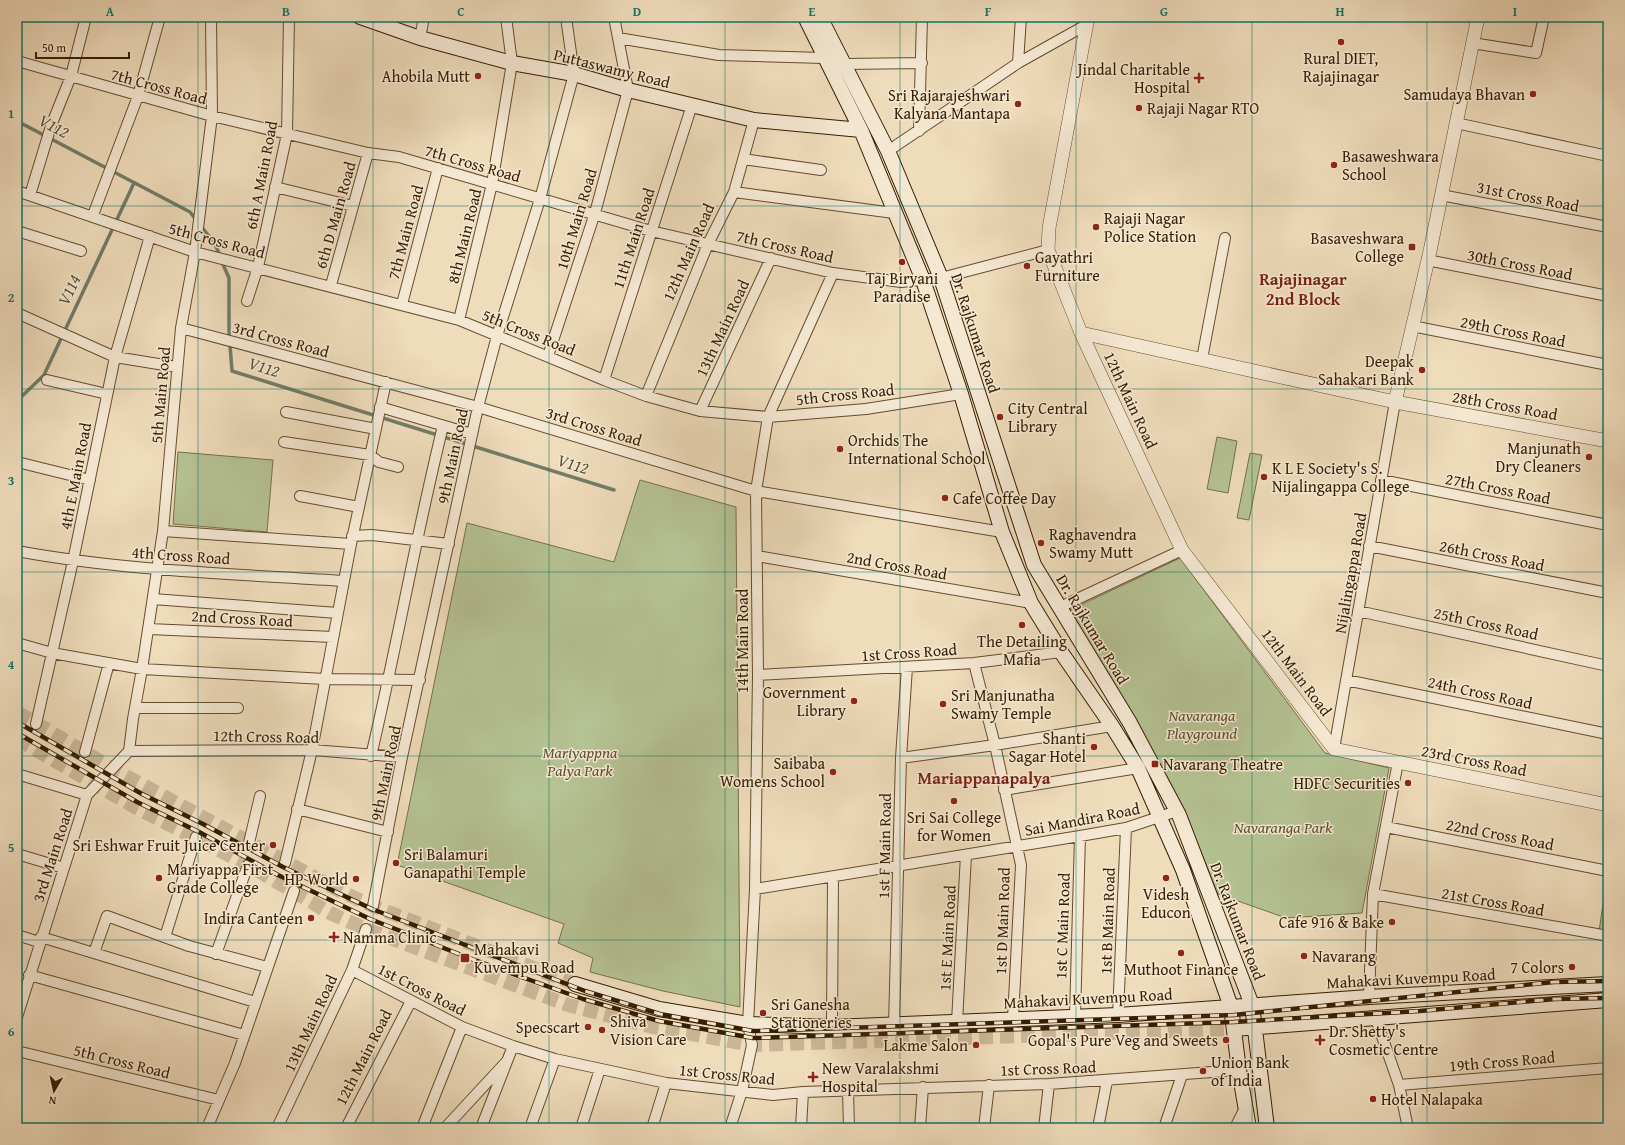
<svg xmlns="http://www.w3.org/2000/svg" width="1625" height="1145" font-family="'Gentium Book Plus',serif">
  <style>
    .green { fill: #b5c293; stroke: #76704a }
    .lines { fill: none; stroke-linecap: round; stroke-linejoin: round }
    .stream { stroke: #727c68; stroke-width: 3.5 }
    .secondary-tunnel { stroke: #cab696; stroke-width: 14; stroke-dasharray: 14 7; stroke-linecap: butt }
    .minor-casing { stroke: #644d2f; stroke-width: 12 }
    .tertiary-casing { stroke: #644d2f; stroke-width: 14 }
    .secondary-casing { stroke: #361d00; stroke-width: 16 }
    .minor { stroke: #f5e8d3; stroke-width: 10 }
    .tertiary { stroke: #f5e8d3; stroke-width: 13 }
    .secondary { stroke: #f5e8d3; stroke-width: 14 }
    .rail-casing { stroke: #361d00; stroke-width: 4.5 }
    .rail { stroke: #f5e8d3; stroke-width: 3; stroke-dasharray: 9; stroke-linecap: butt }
    .grid { fill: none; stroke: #0f766e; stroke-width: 1; stroke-opacity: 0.55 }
    .poi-dot { fill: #8f2418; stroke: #f5e8d3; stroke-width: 1.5 }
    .labels { text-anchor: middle; stroke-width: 3; stroke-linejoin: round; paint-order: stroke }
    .poi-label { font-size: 16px; fill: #361d00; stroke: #f5e8d3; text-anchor: start }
    .street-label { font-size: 16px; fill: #361d00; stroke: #f5e8d3 }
    .park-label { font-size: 16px; font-style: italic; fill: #5c4f2c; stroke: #f5e8d3 }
    .water-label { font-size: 17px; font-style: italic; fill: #544d34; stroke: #f5e8d3 }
    .neighbourhood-label { font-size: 17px; font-weight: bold; fill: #7a1f14; stroke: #f5e8d3 }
    .neatline { fill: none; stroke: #0f766e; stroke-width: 1.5 }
    .grid-label { font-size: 13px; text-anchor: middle; font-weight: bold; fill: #0f766e }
  </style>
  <rect width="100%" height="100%" fill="#efdcbb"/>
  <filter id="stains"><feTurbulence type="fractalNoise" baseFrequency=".005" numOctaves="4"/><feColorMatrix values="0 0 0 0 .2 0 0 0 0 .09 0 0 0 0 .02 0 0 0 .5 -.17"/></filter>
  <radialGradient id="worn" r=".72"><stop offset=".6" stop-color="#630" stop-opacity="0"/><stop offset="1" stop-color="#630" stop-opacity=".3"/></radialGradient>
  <path class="green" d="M 1217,437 L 1237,441 L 1228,493 L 1207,489 Z
    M 178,452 L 273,460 L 267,532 L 173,524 Z
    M 1250,453 L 1262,455 L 1249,520 L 1237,518 Z
    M 640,480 L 736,507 L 740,1007 L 663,991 L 590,972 L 593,958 L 558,943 L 564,924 L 397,865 L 467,523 L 614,562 Z
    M 1180,558 L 1325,753 L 1389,768 L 1362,913 L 1286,918 L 1218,894 L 1185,812 L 1068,611 Z
    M 1607,878 L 1608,878 L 1608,932 L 1599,931 Z"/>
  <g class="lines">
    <path class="stream" d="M 17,121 L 190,212 L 197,221
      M 201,226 L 215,244 L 220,256
      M 222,262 L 229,278 L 229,332 L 232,371 L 614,490
      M 17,401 L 44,375 L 134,183"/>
    <path class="secondary-tunnel" d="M 17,712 L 113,769 L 340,891 L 373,906 L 575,984
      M 17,739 L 135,807 L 248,865 L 330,913 L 366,929 L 568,1005 L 657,1028 L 752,1045 L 1234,1029"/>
    <defs>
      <path id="minor" d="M 420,38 L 424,17
        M 618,38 L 719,55 L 824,58
        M 1472,43 L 1536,53 L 1544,17
        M 17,61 L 212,116 L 368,153 L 399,157 L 651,231 L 833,273 L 901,282 L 941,278 L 1048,250
        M 1018,63 L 1021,17
        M 845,64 L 922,63
        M 1456,123 L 1608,156
        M 919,131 L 922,17
        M 888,151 L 1018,63 L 1086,25
        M 743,159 L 821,170
        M 275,187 L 353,206
        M 17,191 L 195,252 L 459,320 L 604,380 L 646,396 L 700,411 L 768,417 L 866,409 L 961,394
        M 734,192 L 894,213
        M 30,195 L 51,126 L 71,76 L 86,17
        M 1441,195 L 1608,227
        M 93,215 L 138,96 L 160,17
        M 17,231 L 81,251
        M 1427,260 L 1608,296
        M 331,285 L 368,153
        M 247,301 L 258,267 L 287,134 L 289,17
        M 402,304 L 438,168
        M 17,313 L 115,357 L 177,367
        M 459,320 L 492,184 L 512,63 L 506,17
        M 1412,326 L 1608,365
        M 181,328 L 478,407 L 756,491 L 1002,532
        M 548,356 L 595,213 L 628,90 L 614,17
        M 1202,359 L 1225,238
        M 47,380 L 107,394
        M 604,380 L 692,105
        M 646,396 L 708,244 L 734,192 L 754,120
        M 380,407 L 472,434
        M 700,411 L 771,258
        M 286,412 L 376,429
        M 284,442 L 370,455 L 379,462 L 398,467
        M 17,462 L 90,480
        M 1381,480 L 1608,525
        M 300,496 L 359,507
        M 163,531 L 351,544
        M 352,536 L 372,535 L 449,544
        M 1369,546 L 1608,593
        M 17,551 C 125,571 235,574 344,581
        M 757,556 L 1031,603
        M 153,599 L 338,613
        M 1060,607 L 1182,550
        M 1358,611 L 1608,666
        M 149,629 L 333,637
        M 17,643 L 52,653 L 142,669 L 325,679 L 420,680
        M 974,663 L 995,745 L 1021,865 L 1013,1018
        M 758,675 L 974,663 L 1061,652
        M 1346,680 L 1608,734
        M 135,708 L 238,708
        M 36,724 L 73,561 L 115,357 L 150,236
        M 1334,749 L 1395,402
        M 129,751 L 312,750 L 402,757
        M 85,752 L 109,663
        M 371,756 C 397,646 416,535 443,426
        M 901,758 L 995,745 L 1112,726
        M 17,774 L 87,795 L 129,751 L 133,719 L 142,669 L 163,531 L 181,328 L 195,252 L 212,116 L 211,17
        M 1004,790 L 1138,768
        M 297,809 L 388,832
        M 1386,827 L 1608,871
        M 249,843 L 260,796
        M 17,854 L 64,868
        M 285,863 L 312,750 L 351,544 L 386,382
        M 755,889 L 1080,836 L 1126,828 L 1177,811
        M 1373,894 L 1608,936
        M 373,906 L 402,757 L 478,407 L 497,336 L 540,199 L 574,74 L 566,17
        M 17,935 L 39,942
        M 41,937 L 255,1002
        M 165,937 L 196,837
        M 94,953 L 107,916 L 189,946 L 267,967
        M 216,954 L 248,865
        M 352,970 L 462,1027 L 513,1046 L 555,1059 L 666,1083 L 773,1095 L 803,1092 L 1049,1084 L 1239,1070
        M 29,975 L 244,1035
        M 1369,997 L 1373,894 L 1398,762
        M 1118,1015 L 1126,828
        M 1075,1016 L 1080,836
        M 17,1017 L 87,795
        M 1376,1019 L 1399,1085 L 1408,1128
        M 957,1022 L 966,855
        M 894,1025 L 901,758 L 907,667
        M 832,1027 L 833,877
        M 17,1051 L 219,1100
        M 1399,1085 L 1608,1068
        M 848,1091 L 849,1128
        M 207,1128 L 235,1063 L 294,891
        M 277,1128 L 352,970 L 366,929
        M 346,1128 L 411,1001
        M 422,1128 L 462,1027
        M 445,1128 L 507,1061
        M 481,1128 L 513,1046
        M 530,1128 L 555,1059
        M 581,1128 L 600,1069
        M 652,1128 L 666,1083
        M 730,1128 L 742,1091 L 752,1045 L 748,1024 L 755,889 L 758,675 L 756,491 L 768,417 L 833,273
        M 801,1128 L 803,1092
        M 920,1128 L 923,1087
        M 984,1128 L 989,1085
        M 1044,1128 L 1049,1084
        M 1098,1128 L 1107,1081
        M 1164,1128 L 1182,1075
        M 1235,1128 L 1246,1106"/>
      <path id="tertiary" d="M 1088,17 L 1049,228 L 1048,250 L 1081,333 L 1182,550 L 1334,749 L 1608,805
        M 1081,333 L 1395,402 L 1608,441
        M 1395,402 L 1430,251 L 1478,17"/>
      <path id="secondary" d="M 360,17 L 420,38 L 512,63 L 574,74 L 628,90 L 754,120 L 861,130
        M 805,17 L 861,130 L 923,280 L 961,394 L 1002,532 L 1031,603 L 1061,652 L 1112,726 L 1138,768 L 1183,870 L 1231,1007 L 1239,1070 L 1249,1128
        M 820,17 L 888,151 L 941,278 L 1034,565 L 1130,723 L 1179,815 L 1252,1005 L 1267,1128
        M 575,984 L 659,1009 L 748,1024 L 832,1027 L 1118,1015 L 1369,997 L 1608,984
        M 1234,1029 L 1608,1000"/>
    </defs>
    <use href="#minor" class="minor-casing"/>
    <use href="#tertiary" class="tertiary-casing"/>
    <use href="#secondary" class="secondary-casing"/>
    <use href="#minor" class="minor"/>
    <use href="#tertiary" class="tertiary"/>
    <use href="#secondary" class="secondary"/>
    <defs>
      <path id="rail" d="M 17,722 L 142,794 L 203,824 L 283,867 L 372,909 L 585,991 L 660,1014 L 753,1031 L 1234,1015 L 1554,982 L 1608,981
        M 17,733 L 137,802 L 199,832 L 278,875 L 370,919 L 469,958 L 583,999 L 659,1021 L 753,1038 L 1234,1022 L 1420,1011 L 1555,999 L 1608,998"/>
    </defs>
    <use href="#rail" class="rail-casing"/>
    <use href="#rail" class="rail"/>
  </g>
  <path class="grid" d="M 198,17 L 198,1128M 373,17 L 373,1128M 549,17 L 549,1128M 725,17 L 725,1128M 900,17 L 900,1128M 1076,17 L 1076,1128M 1252,17 L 1252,1128M 1427,17 L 1427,1128M 17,206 L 1608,206M 17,389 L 1608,389M 17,572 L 1608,572M 17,756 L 1608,756M 17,940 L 1608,940"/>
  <g class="poi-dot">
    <circle cx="1341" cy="42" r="4"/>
    <circle cx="478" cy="76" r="4"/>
    <path d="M1197 72h4v4h4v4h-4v4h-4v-4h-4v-4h4z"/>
    <circle cx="1533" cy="94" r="4"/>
    <circle cx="1018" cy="104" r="4"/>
    <circle cx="1139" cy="108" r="4"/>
    <circle cx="1334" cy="165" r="4"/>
    <circle cx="1096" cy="227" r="4"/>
    <rect x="1408" y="243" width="8" height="8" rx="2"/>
    <circle cx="902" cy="262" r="4"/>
    <circle cx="1027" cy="266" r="4"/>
    <circle cx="1422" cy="370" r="4"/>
    <circle cx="1000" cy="417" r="4"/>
    <circle cx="840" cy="449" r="4"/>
    <circle cx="1589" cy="457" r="4"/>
    <circle cx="1264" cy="477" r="4"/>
    <circle cx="945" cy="498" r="4"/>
    <circle cx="1041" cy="543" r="4"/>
    <circle cx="1022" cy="625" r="4"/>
    <circle cx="854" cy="701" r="4"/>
    <circle cx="943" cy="704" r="4"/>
    <circle cx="1094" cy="747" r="4"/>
    <rect x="1151" y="760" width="8" height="8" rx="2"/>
    <circle cx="833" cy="772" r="4"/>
    <circle cx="1408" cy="783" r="4"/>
    <circle cx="954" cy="801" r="4"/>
    <circle cx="273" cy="845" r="4"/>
    <circle cx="396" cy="863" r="4"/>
    <circle cx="159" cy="878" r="4"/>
    <circle cx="1166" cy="878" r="4"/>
    <circle cx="356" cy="879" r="4"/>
    <circle cx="311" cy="918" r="4"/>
    <circle cx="1392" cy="922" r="4"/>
    <path d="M332 931h4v4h4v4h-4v4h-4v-4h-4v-4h4z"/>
    <circle cx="1181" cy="953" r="4"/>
    <circle cx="1304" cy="956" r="4"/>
    <rect x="460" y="953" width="10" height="10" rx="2"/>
    <circle cx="1572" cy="967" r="4"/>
    <circle cx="763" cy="1013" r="4"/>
    <circle cx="588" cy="1027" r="4"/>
    <circle cx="602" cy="1030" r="4"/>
    <circle cx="1226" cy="1040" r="4"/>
    <path d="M1318 1034h4v4h4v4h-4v4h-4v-4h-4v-4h4z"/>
    <circle cx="976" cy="1045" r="4"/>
    <circle cx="1203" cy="1071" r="4"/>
    <path d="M811 1071h4v4h4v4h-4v4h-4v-4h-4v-4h4z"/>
    <circle cx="1373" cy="1099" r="4"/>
  </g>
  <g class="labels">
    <g class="poi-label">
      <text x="1341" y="64" text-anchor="middle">Rural DIET,<tspan x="1341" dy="18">Rajajinagar</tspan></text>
      <text x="1190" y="75" text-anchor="end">Jindal Charitable<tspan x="1190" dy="18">Hospital</tspan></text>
      <text x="470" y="82" text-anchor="end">Ahobila Mutt</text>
      <text x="1525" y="100" text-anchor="end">Samudaya Bhavan</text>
      <text x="1010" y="101" text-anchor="end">Sri Rajarajeshwari<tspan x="1010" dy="18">Kalyana Mantapa</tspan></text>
      <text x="1147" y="114">Rajaji Nagar RTO</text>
      <text x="1342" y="162">Basaweshwara<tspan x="1342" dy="18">School</tspan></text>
      <text x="1104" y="224">Rajaji Nagar<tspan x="1104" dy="18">Police Station</tspan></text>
      <text x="1404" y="244" text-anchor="end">Basaveshwara<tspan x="1404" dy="18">College</tspan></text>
      <text x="1035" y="263">Gayathri<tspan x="1035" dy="18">Furniture</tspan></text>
      <text x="902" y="284" text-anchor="middle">Taj Biryani<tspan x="902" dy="18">Paradise</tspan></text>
      <text x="1414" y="367" text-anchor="end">Deepak<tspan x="1414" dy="18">Sahakari Bank</tspan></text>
      <text x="1008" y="414">City Central<tspan x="1008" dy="18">Library</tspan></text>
      <text x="848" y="446">Orchids The<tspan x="848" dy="18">International School</tspan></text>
      <text x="1581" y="454" text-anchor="end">Manjunath<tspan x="1581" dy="18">Dry Cleaners</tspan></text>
      <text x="1272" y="474">K L E Society's S.<tspan x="1272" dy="18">Nijalingappa College</tspan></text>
      <text x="953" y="504">Cafe Coffee Day</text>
      <text x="1049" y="540">Raghavendra<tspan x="1049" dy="18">Swamy Mutt</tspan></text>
      <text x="1022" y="647" text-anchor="middle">The Detailing<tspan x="1022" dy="18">Mafia</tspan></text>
      <text x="846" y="698" text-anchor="end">Government<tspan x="846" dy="18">Library</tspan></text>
      <text x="951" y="701">Sri Manjunatha<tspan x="951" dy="18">Swamy Temple</tspan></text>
      <text x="1086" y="744" text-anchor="end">Shanti<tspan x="1086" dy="18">Sagar Hotel</tspan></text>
      <text x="825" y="769" text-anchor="end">Saibaba<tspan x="825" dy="18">Womens School</tspan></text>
      <text x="1163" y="770">Navarang Theatre</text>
      <text x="1400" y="789" text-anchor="end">HDFC Securities</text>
      <text x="954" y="823" text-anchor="middle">Sri Sai College<tspan x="954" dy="18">for Women</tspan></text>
      <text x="265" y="851" text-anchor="end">Sri Eshwar Fruit Juice Center</text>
      <text x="404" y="860">Sri Balamuri<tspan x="404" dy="18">Ganapathi Temple</tspan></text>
      <text x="167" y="875">Mariyappa First<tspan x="167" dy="18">Grade College</tspan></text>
      <text x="348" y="885" text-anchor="end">HP World</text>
      <text x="1166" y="900" text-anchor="middle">Videsh<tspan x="1166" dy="18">Educon</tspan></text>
      <text x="303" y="924" text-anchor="end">Indira Canteen</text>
      <text x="1384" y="928" text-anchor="end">Cafe 916 &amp; Bake</text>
      <text x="343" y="943">Namma Clinic</text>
      <text x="474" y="955">Mahakavi<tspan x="474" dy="18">Kuvempu Road</tspan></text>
      <text x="1312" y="962">Navarang</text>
      <text x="1564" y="973" text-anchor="end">7 Colors</text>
      <text x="1181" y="975" text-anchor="middle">Muthoot Finance</text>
      <text x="771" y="1010">Sri Ganesha<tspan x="771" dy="18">Stationeries</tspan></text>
      <text x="610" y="1027">Shiva<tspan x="610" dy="18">Vision Care</tspan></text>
      <text x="580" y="1033" text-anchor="end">Specscart</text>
      <text x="1329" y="1037">Dr. Shetty's<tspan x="1329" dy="18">Cosmetic Centre</tspan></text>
      <text x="1218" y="1046" text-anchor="end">Gopal's Pure Veg and Sweets</text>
      <text x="968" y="1051" text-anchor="end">Lakme Salon</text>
      <text x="1211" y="1068">Union Bank<tspan x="1211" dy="18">of India</tspan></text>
      <text x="822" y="1074">New Varalakshmi<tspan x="822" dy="18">Hospital</tspan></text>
      <text x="1381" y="1105">Hotel Nalapaka</text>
    </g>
    <g class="street-label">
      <text transform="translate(612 68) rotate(14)" y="6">Puttaswamy Road</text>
      <text transform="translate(159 86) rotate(15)" y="6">7th Cross Road</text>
      <text transform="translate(473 163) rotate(16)" y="6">7th Cross Road</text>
      <text transform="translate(261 175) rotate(-79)" y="6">6th A Main Road</text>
      <text transform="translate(1528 196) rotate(11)" y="6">31st Cross Road</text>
      <text transform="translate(335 215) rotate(-74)" y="6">6th D Main Road</text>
      <text transform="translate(576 219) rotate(-73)" y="6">10th Main Road</text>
      <text transform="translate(405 232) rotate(-75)" y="6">7th Main Road</text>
      <text transform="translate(464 236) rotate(-76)" y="6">8th Main Road</text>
      <text transform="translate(633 238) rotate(-72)" y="6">11th Main Road</text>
      <text transform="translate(217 240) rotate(15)" y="6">5th Cross Road</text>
      <text transform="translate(785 246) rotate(13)" y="6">7th Cross Road</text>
      <text transform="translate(688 252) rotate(-66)" y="6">12th Main Road</text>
      <text transform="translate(1520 264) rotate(11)" y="6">30th Cross Road</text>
      <text transform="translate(722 328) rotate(-65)" y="6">13th Main Road</text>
      <text transform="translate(1513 331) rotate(11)" y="6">29th Cross Road</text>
      <text transform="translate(529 332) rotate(22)" y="6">5th Cross Road</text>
      <text transform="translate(976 333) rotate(72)" y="6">Dr. Rajkumar Road</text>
      <text transform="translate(281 339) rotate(15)" y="6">3rd Cross Road</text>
      <text transform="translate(845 394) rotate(-6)" y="6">5th Cross Road</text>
      <text transform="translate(160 395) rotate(-85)" y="6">5th Main Road</text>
      <text transform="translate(1131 400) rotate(65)" y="6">12th Main Road</text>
      <text transform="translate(1505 405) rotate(10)" y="6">28th Cross Road</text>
      <text transform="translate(594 426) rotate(17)" y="6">3rd Cross Road</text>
      <text transform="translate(452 456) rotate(-78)" y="6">9th Main Road</text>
      <text transform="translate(75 476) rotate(-79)" y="6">4th E Main Road</text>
      <text transform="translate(1498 488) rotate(11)" y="6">27th Cross Road</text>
      <text transform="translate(181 555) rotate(4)" y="6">4th Cross Road</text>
      <text transform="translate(1492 555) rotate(11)" y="6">26th Cross Road</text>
      <text transform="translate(897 565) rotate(10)" y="6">2nd Cross Road</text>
      <text transform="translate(1350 573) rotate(-80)" y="6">Nijalingappa Road</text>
      <text transform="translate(242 618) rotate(3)" y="6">2nd Cross Road</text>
      <text transform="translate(1486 623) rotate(12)" y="6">25th Cross Road</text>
      <text transform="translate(1093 629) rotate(59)" y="6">Dr. Rajkumar Road</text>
      <text transform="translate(742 641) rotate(-90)" y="6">14th Main Road</text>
      <text transform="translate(909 652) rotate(-4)" y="6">1st Cross Road</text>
      <text transform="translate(1297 672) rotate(53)" y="6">12th Main Road</text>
      <text transform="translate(1480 692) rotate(12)" y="6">24th Cross Road</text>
      <text transform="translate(266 736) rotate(1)" y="6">12th Cross Road</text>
      <text transform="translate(1474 760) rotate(11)" y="6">23rd Cross Road</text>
      <text transform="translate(385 773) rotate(-78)" y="6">9th Main Road</text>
      <text transform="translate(1082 819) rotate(-11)" y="6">Sai Mandira Road</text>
      <text transform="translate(1500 834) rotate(11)" y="6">22nd Cross Road</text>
      <text transform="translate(884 846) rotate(-89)" y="6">1st F Main Road</text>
      <text transform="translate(52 855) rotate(-72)" y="6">3rd Main Road</text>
      <text transform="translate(1493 901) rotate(10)" y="6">21st Cross Road</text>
      <text transform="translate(1002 921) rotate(-88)" y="6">1st D Main Road</text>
      <text transform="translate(1107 921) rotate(-88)" y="6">1st B Main Road</text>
      <text transform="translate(1238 921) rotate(69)" y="6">Dr. Rajkumar Road</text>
      <text transform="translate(1062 926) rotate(-88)" y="6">1st C Main Road</text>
      <text transform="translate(947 938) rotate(-87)" y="6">1st E Main Road</text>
      <text transform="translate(1411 978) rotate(-3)" y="6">Mahakavi Kuvempu Road</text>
      <text transform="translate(422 989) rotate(27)" y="6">1st Cross Road</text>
      <text transform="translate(1088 998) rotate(-3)" y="6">Mahakavi Kuvempu Road</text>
      <text transform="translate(310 1023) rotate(-65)" y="6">13th Main Road</text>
      <text transform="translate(363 1057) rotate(-63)" y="6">12th Main Road</text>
      <text transform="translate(122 1061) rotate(14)" y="6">5th Cross Road</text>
      <text transform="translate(1502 1061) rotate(-5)" y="6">19th Cross Road</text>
      <text transform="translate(1048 1068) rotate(-2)" y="6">1st Cross Road</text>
      <text transform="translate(727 1074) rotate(6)" y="6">1st Cross Road</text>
    </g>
    <g class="park-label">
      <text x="1202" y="721">Navaranga<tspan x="1202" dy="18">Playground</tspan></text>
      <text x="580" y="758">Mariyappna<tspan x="580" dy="18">Palya Park</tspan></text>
      <text x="1283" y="833">Navaranga Park</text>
    </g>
    <g class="water-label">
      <text transform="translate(54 126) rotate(28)" y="6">V112</text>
      <text transform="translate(69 290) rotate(-65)" y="6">V114</text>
      <text transform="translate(264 367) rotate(17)" y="6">V112</text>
      <text transform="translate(573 464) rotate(17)" y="6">V112</text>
    </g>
    <g class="neighbourhood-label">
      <text x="1303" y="285">Rajajinagar<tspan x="1303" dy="20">2nd Block</tspan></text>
      <text x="984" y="784">Mariappanapalya</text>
    </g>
  </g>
  <rect width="1625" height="1145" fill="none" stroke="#efdcbb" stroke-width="44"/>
  <g transform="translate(54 1091) rotate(189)" stroke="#f5e8d3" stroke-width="3" paint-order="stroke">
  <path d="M0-3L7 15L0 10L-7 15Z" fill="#361d00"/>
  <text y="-6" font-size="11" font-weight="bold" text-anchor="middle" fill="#361d00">N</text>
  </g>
  <path d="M36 52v6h93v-6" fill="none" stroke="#361d00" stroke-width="2"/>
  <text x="42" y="52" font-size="12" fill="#361d00" stroke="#f5e8d3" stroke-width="3" paint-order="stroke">50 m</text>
  <rect x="22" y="22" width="1581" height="1101" class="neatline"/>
  <g class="grid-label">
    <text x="110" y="16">A</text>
    <text x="286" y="16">B</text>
    <text x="461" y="16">C</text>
    <text x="637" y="16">D</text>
    <text x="812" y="16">E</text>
    <text x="988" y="16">F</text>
    <text x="1164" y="16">G</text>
    <text x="1340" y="16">H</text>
    <text x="1515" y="16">I</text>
    <text x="11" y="118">1</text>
    <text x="11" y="302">2</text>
    <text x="11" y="485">3</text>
    <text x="11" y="669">4</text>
    <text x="11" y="852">5</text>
    <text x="11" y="1036">6</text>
  </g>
  <rect width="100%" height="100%" filter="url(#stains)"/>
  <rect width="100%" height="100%" fill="url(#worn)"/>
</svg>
